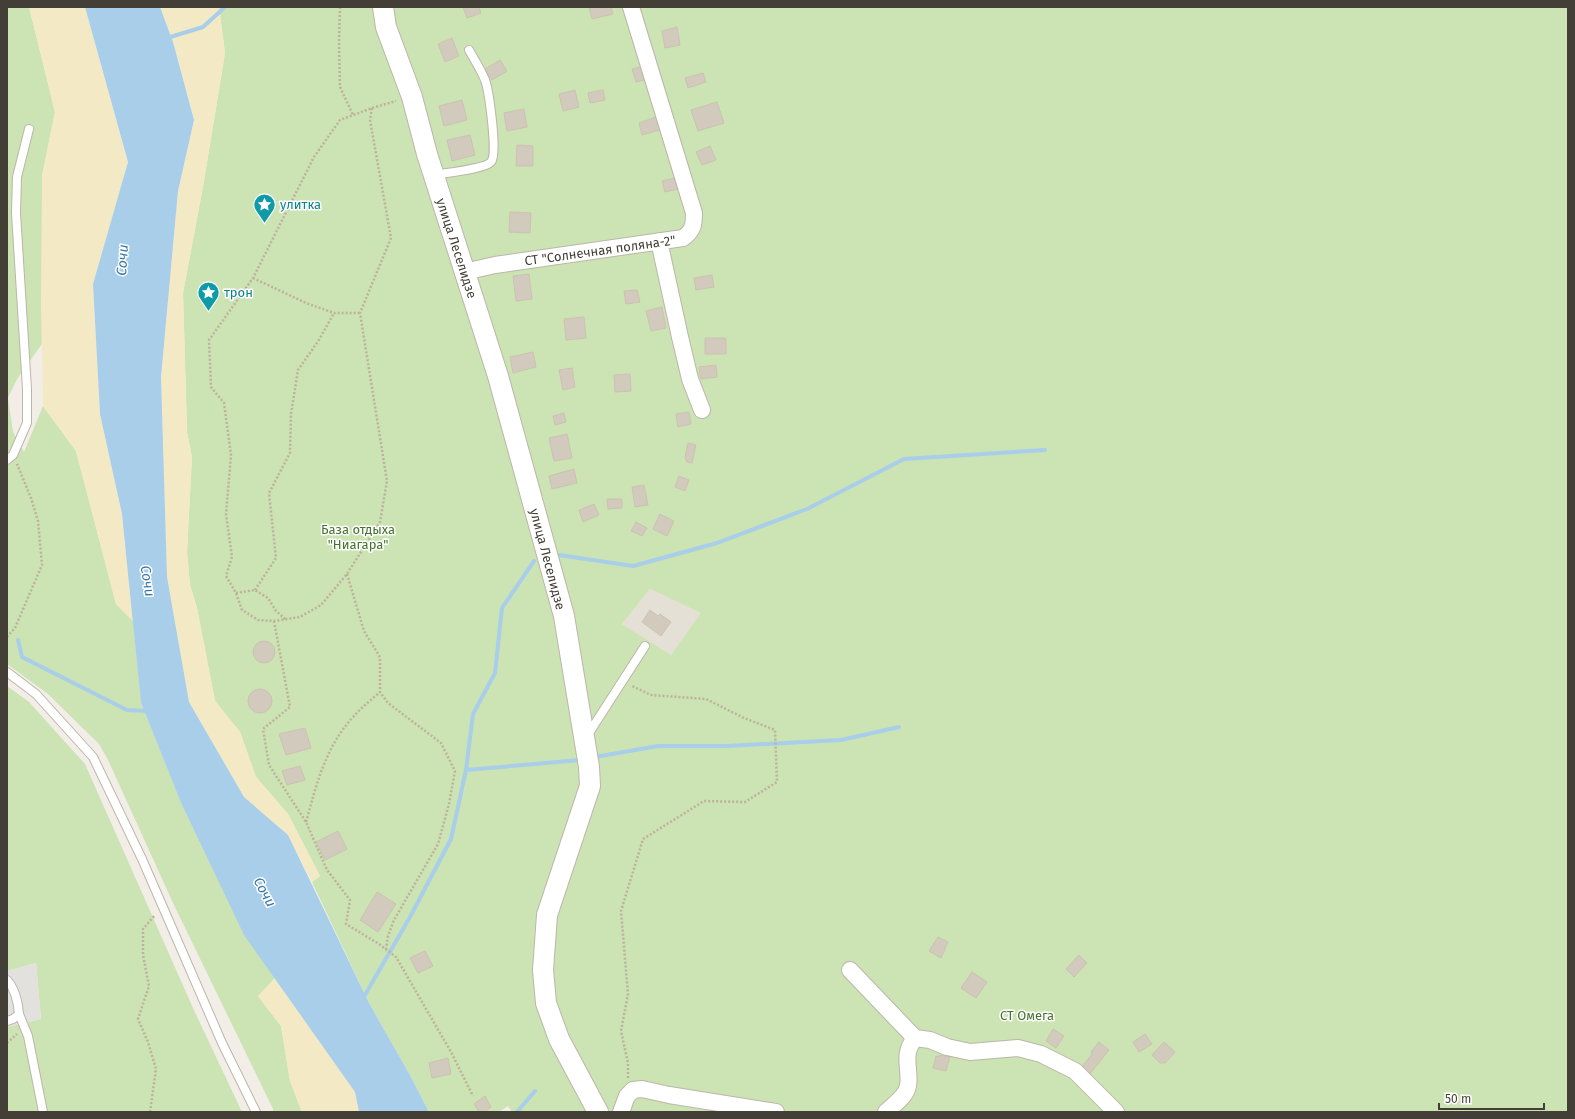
<svg xmlns="http://www.w3.org/2000/svg" width="1575" height="1119" font-family="'Fira Sans',sans-serif">
  <style>
    .residential { fill: #e5e0d5 }
    .green { fill: #cce3b3; fill-rule: evenodd }
    .sand { fill: #f3eac5 }
    .parking { fill: #e3e1de }
    .water { fill: #a8ceea }
    .lines { fill: none; stroke-linecap: round; stroke-linejoin: round }
    .stream { stroke: #a8ceea; stroke-width: 4 }
    .building { fill: #d2cabd; stroke: #ccc2b1 }
    .service-casing { stroke: #bcb6aa; stroke-width: 10 }
    .minor-casing { stroke: #bcb6aa; stroke-width: 18 }
    .tertiary-casing { stroke: #bcb6aa; stroke-width: 22 }
    .path { stroke: #bdb29c; stroke-width: 2.5; stroke-dasharray: 2 2; stroke-linecap: butt }
    .service { stroke: #fff; stroke-width: 8 }
    .minor { stroke: #fff; stroke-width: 16 }
    .tertiary { stroke: #fff; stroke-width: 20 }
    .labels { text-anchor: middle; stroke-width: 3; stroke-linejoin: round; paint-order: stroke }
    .culture-label { font-size: 13px; fill: #0d838f; stroke: #fff; text-anchor: start }
    .street-label { font-size: 13px; fill: #443f36; stroke: #fff }
    .park-label { font-size: 13px; fill: #47712f; stroke: #fff }
    .water-label { font-size: 14px; font-style: italic; fill: #3976a6; stroke: #fff }
  </style>
  <rect width="100%" height="100%" fill="#f2eee7"/>
  <path class="residential" d="M 650,589 L 702,613 L 671,655 L 622,624 Z"/>
  <path class="green" d="M 7,7 L 29,7 L 55,112 L 42,176 L 42,344 L 17,379 L 8,398 L 13,432 L 24,452 L 43,406 L 76,451 L 116,604 L 133,621 L 141,703 L 181,803 L 244,934 L 275,978 L 258,996 L 281,1026 L 290,1081 L 302,1112 L 273,1112 L 273,1109 L 173,903 L 108,760 L 99,744 L 48,694 L 7,664 Z
    M 219,7 L 1568,7 L 1568,1112 L 512,1112 L 508,1106 L 499,1112 L 429,1112 L 411,1077 L 369,1003 L 312,882 L 320,876 L 288,814 L 256,777 L 240,732 L 215,701 L 197,608 L 190,585 L 187,552 L 192,457 L 187,432 L 183,293 L 204,181 L 225,53 ZM 650,589 L 701,613 L 671,655 L 622,624 Z
    M 7,686 L 29,702 L 85,764 L 193,1008 L 242,1112 L 7,1112 L 7,1027 L 41,1019 L 36,963 L 7,971 Z"/>
  <path class="sand" d="M 29,7 L 85,7 L 128,163 L 93,284 L 100,414 L 122,514 L 133,621 L 116,604 L 76,451 L 43,406 L 41,306 L 42,176 L 55,112 Z
    M 160,7 L 219,7 L 225,53 L 204,181 L 183,293 L 187,432 L 192,457 L 187,552 L 190,585 L 197,608 L 215,701 L 240,732 L 256,777 L 288,814 L 320,876 L 312,882 L 288,835 L 244,797 L 189,702 L 167,577 L 161,377 L 178,191 L 194,120 L 173,42 Z
    M 275,978 L 355,1092 L 359,1112 L 302,1112 L 290,1081 L 281,1026 L 258,996 Z"/>
  <path class="parking" d="M 36,963 L 41,1019 L 7,1027 L 7,971 Z"/>
  <path class="water" d="M 85,7 L 160,7 L 173,42 L 194,120 L 178,191 L 161,377 L 167,577 L 189,702 L 244,797 L 288,835 L 369,1003 L 411,1077 L 429,1112 L 359,1112 L 355,1092 L 244,935 L 181,803 L 141,703 L 122,514 L 100,414 L 93,284 L 128,162 Z"/>
  <g class="lines">
    <path class="stream" d="M 167,38 L 203,27 L 225,7
      M 559,555 L 633,566 L 717,543 L 807,509 L 904,459 L 1045,450
      M 18,640 L 22,657 L 127,710 L 149,711
      M 595,757 L 658,746 L 728,746 L 841,740 L 899,727
      M 466,770 L 580,760
      M 365,995 L 410,917 L 451,839 L 466,770 L 473,714 L 495,673 L 502,608 L 534,561
      M 517,1112 L 535,1091"/>
  </g>
  <path class="building" d="M 463,7 L 479,7 L 481,13 L 467,18 Z
    M 589,7 L 611,7 L 613,14 L 592,19 Z
    M 677,27 L 680,45 L 665,48 L 662,31 Z
    M 452,38 L 459,56 L 445,62 L 438,44 Z
    M 500,60 L 507,71 L 492,80 L 485,69 Z
    M 645,66 L 649,79 L 636,82 L 632,69 Z
    M 703,73 L 706,82 L 688,88 L 685,78 Z
    M 575,90 L 579,107 L 563,111 L 559,94 Z
    M 603,90 L 605,100 L 590,103 L 588,93 Z
    M 462,100 L 467,120 L 444,126 L 439,106 Z
    M 717,102 L 724,123 L 698,131 L 691,110 Z
    M 524,109 L 527,127 L 507,131 L 504,113 Z
    M 656,117 L 660,130 L 642,135 L 639,123 Z
    M 470,135 L 475,155 L 452,161 L 447,140 Z
    M 517,145 L 533,146 L 533,166 L 516,166 Z
    M 710,146 L 716,160 L 702,165 L 696,152 Z
    M 675,178 L 678,189 L 665,192 L 662,181 Z
    M 510,212 L 531,213 L 530,233 L 509,232 Z
    M 529,274 L 532,299 L 516,301 L 513,276 Z
    M 712,275 L 714,287 L 696,290 L 694,278 Z
    M 637,290 L 640,302 L 626,304 L 624,291 Z
    M 662,307 L 666,328 L 651,331 L 646,311 Z
    M 584,317 L 586,338 L 566,340 L 564,319 Z
    M 705,338 L 726,338 L 726,354 L 705,354 Z
    M 533,352 L 536,367 L 513,373 L 510,357 Z
    M 716,365 L 717,377 L 701,379 L 699,367 Z
    M 572,368 L 575,387 L 563,390 L 559,370 Z
    M 630,374 L 631,391 L 615,392 L 614,375 Z
    M 689,412 L 691,424 L 678,427 L 676,414 Z
    M 564,413 L 566,422 L 555,425 L 553,416 Z
    M 567,434 L 572,458 L 554,461 L 549,438 Z
    M 688,443 L 696,445 L 692,463 L 687,462 L 685,457 Z
    M 574,469 L 577,483 L 552,489 L 549,476 Z
    M 679,476 L 689,480 L 685,491 L 675,487 Z
    M 644,485 L 648,505 L 635,507 L 632,487 Z
    M 607,499 L 622,499 L 622,508 L 608,509 Z
    M 594,504 L 599,515 L 583,522 L 579,510 Z
    M 660,514 L 674,521 L 667,536 L 653,529 Z
    M 636,522 L 647,528 L 642,536 L 631,531 Z
    M 650,610 L 658,616 L 660,614 L 671,622 L 661,636 L 642,622 Z
    M253 652a11 11 0 1 1 22 0a11 11 0 1 1-22 0Z
    M248 701a12 12 0 1 1 24 0a12 12 0 1 1-24 0Z
    M 305,728 L 311,748 L 286,755 L 279,734 Z
    M 300,766 L 305,780 L 287,785 L 282,771 Z
    M 338,831 L 347,849 L 325,860 L 316,842 Z
    M 377,892 L 396,904 L 378,932 L 360,920 Z
    M 938,937 L 948,942 L 941,958 L 929,951 Z
    M 425,951 L 433,966 L 418,973 L 410,958 Z
    M 1079,955 L 1087,963 L 1074,977 L 1066,969 Z
    M 972,972 L 987,982 L 976,998 L 961,988 Z
    M 1053,1029 L 1064,1036 L 1056,1048 L 1046,1041 Z
    M 1145,1034 L 1152,1044 L 1139,1052 L 1133,1042 Z
    M 1099,1042 L 1109,1050 L 1089,1075 L 1081,1068 L 1092,1054 L 1091,1052 Z
    M 1164,1042 L 1175,1052 L 1165,1063 L 1160,1063 L 1152,1055 Z
    M 939,1055 L 950,1057 L 946,1071 L 933,1068 L 936,1056 L 939,1057 Z
    M 448,1058 L 451,1074 L 432,1078 L 429,1063 Z
    M 485,1096 L 491,1107 L 484,1112 L 479,1112 L 474,1104 Z"/>
  <g class="lines">
    <defs>
      <path id="service" d="M 434,175 C 444,173 485,169 491,162 C 498,154 489,91 485,80 C 481,70 474,59 469,50
        M 7,460 L 13,455 L 27,423 L 27,389 L 16,213 L 17,177 L 29,129
        M 7,672 L 36,694 L 93,757 L 142,859 L 222,1043 L 256,1112
        M 587,736 L 645,646
        M 7,980 C 15,989 18,1001 19,1014 L 13,1019 L 7,1021
        M 19,1014 L 28,1036 L 43,1112"/>
      <path id="minor" d="M 659,241 L 680,337 L 690,379 L 702,410
        M 464,272 L 495,265 L 683,238 C 693,231 694,225 694,213 L 631,7
        M 850,970 L 915,1038 L 930,1040 L 947,1047 L 970,1052 L 1018,1048 L 1041,1054 L 1075,1071 L 1116,1112
        M 621,1112 L 627,1096 L 633,1090 L 642,1089 L 669,1095 L 776,1112
        M 886,1112 C 893,1105 906,1097 908,1086 C 911,1067 901,1056 915,1038"/>
      <path id="tertiary" d="M 383,7 L 386,27 L 412,97 L 427,154 L 498,376 L 564,616 L 589,767 L 590,786 L 547,915 L 543,970 L 546,1003 L 559,1039 L 598,1112"/>
    </defs>
    <use href="#service" class="service-casing"/>
    <use href="#minor" class="minor-casing"/>
    <use href="#tertiary" class="tertiary-casing"/>
    <path class="path" d="M 340,7 L 339,42 L 340,87 L 353,115
      M 372,108 L 370,120 L 391,238 L 360,313 L 387,481 L 380,522 L 347,574 L 321,605 L 300,617 L 274,621 L 258,620 L 242,610 L 236,593 L 226,576 L 232,557 L 226,514 L 231,455 L 224,403 L 211,387 L 209,340 L 253,278 L 314,157 L 340,120 L 372,108 L 396,101
      M 253,278 L 306,303 L 334,313 L 360,313
      M 347,574 L 364,631 L 380,657 L 380,692 L 388,703 L 441,743 L 455,771 L 449,804 L 438,844 L 394,920 L 388,936 L 386,949
      M 255,590 L 276,558 L 269,493 L 290,453 L 291,414 L 298,370 L 319,340 L 334,313
      M 236,593 L 255,590 L 268,598 L 276,611 L 285,619
      M 274,621 L 290,707 L 263,729 L 269,765 L 306,822 L 327,870 L 350,900 L 346,924 L 379,944 L 396,957 L 451,1052 L 473,1096
      M 7,637 L 15,628 L 42,565 L 38,521 L 31,498 L 17,464
      M 306,822 C 317,783 325,748 353,717 C 361,708 371,700 380,692
      M 7,1043 L 17,1034
      M 628,1078 L 628,1063 L 621,1031 L 628,994 L 621,911 L 643,839 L 704,801 L 745,802 L 777,782 L 775,730 L 744,718 L 706,699 L 651,695 L 632,686
      M 150,1112 L 156,1069 L 148,1042 L 138,1019 L 149,986 L 143,955 L 143,929 L 155,915"/>
    <use href="#service" class="service"/>
    <use href="#minor" class="minor"/>
    <use href="#tertiary" class="tertiary"/>
  </g>
  <defs>
    <symbol id="sight-pin" viewBox="-11 -11 22 30"><path d="M0 17L-7.5 6A9.5 9.5 0 1 1 7.5 6Z" fill="#0f9aa8" stroke="#fff"/><path d="M0-6L1.8-2.2L6-1.7L2.9 1.2L3.7 5.4L0 3.3L-3.7 5.4L-2.9 1.2L-6-1.7L-1.8-2.2Z" fill="#fff"/></symbol>
  </defs>
  <g fill-rule="evenodd">
    <use href="#sight-pin" x="252" y="192" width="25" height="34"/>
    <use href="#sight-pin" x="196" y="280" width="25" height="34"/>
  </g>
  <g class="labels">
    <g class="culture-label">
      <text x="280" y="209">улитка</text>
      <text x="224" y="297">трон</text>
    </g>
    <g class="street-label">
      <text transform="translate(457 248) rotate(72)" y="5">улица Леселидзе</text>
      <text transform="translate(600 250) rotate(-8)" y="5">СТ "Солнечная поляна-2"</text>
      <text transform="translate(548 559) rotate(75)" y="5">улица Леселидзе</text>
    </g>
    <g class="park-label">
      <text x="358" y="534">База отдыха<tspan x="358" dy="15">"Ниагара"</tspan></text>
      <text x="1027" y="1020">СТ Омега</text>
    </g>
    <g class="water-label">
      <text transform="translate(122 260) rotate(-86)" y="5">Сочи</text>
      <text transform="translate(148 581) rotate(81)" y="5">Сочи</text>
      <text transform="translate(265 892) rotate(62)" y="5">Сочи</text>
    </g>
  </g>
  <rect width="1575" height="1119" fill="none" stroke="#443f36" stroke-width="16"/>
  <path d="M1439 1103v6h105v-6" fill="none" stroke="#443f36" stroke-width="2"/>
  <text x="1445" y="1103" font-size="12" fill="#443f36" stroke="#ffffff" stroke-width="3" paint-order="stroke">50 m</text>
</svg>
